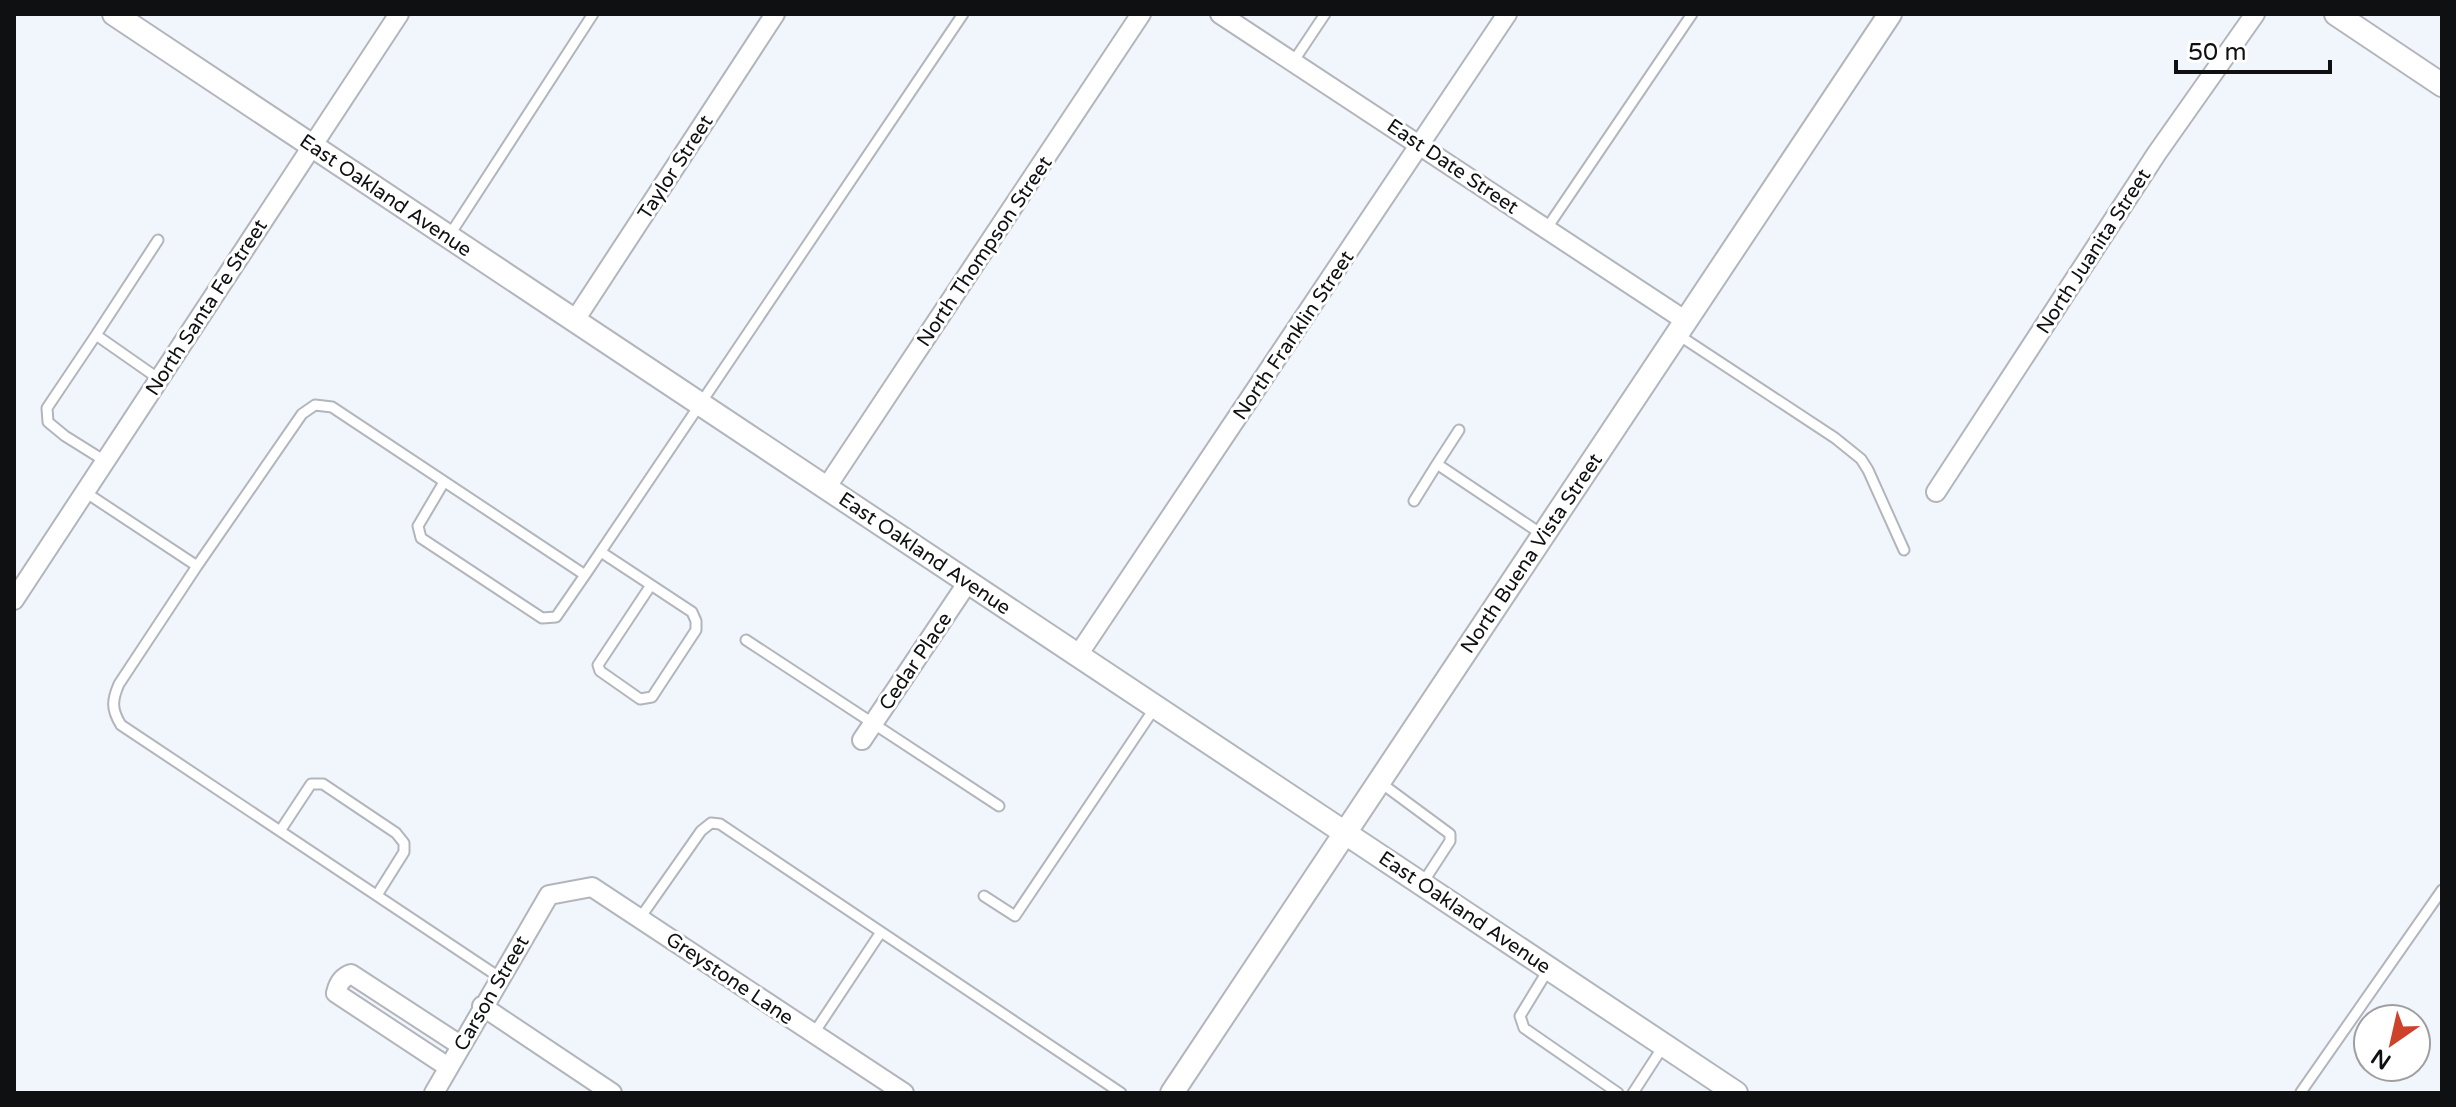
<svg xmlns="http://www.w3.org/2000/svg" width="2456" height="1107" font-family="'Varela Round',sans-serif">
  <style>
    .lines { fill: none; stroke-linecap: round; stroke-linejoin: round }
    .service-casing { stroke: #b2b6bc; stroke-width: 13 }
    .minor-casing { stroke: #b2b6bc; stroke-width: 22 }
    .tertiary-casing { stroke: #b2b6bc; stroke-width: 26 }
    .service { stroke: #fff; stroke-width: 9 }
    .minor { stroke: #fff; stroke-width: 18 }
    .tertiary { stroke: #fff; stroke-width: 22 }
    .labels { text-anchor: middle; stroke-width: 6; stroke-linejoin: round; paint-order: stroke }
    .street-label { font-size: 20px; fill: #0f1012; stroke: #fff }
  </style>
  <rect width="100%" height="100%" fill="#f1f5fc"/>
  <g class="lines">
    <defs>
      <path id="service" d="M 1293,62 L 1325,14
        M 1547,228 L 1692,14
        M 449,236 L 593,14
        M 1677,334 L 1835,438 L 1861,459 L 1868,470 L 1904,550
        M 96,335 L 158,240
        M 105,461 L 65,436 L 48,422 L 47,408 L 96,335 L 159,379
        M 1437,464 L 1459,430
        M 444,482 L 418,526 L 421,538 L 542,618 L 556,617 L 585,575
        M 85,492 L 197,566 L 302,414 L 315,405 L 332,407 L 585,575 L 963,14
        M 1414,501 L 1437,464 L 1543,535
        M 601,552 L 692,612 L 696,621 L 696,630 L 652,697 L 640,699 L 600,671 L 598,665 L 651,585
        M 197,566 L 119,684 C 112,700 111,709 121,725 L 499,977
        M 746,640 L 999,806
        M 1381,783 L 1450,834 L 1450,841 L 1422,884
        M 280,831 L 311,784 L 323,784 L 396,833 L 404,843 L 404,852 L 377,895
        M 984,896 L 1015,916 L 1156,706
        M 640,918 L 701,831 L 711,823 L 720,824 L 1121,1093
        M 1548,970 L 1520,1016 L 1524,1028 L 1618,1093
        M 814,1033 L 881,932
        M 2301,1092 L 2442,890
        M 1633,1093 L 1664,1045"/>
      <path id="minor" d="M 1220,14 L 1686,321
        M 575,320 L 775,14
        M 826,488 L 1141,14
        M 1936,492 L 2157,153 L 2255,14
        M 14,600 L 399,14
        M 1078,655 L 1507,14
        M 862,740 L 968,582
        M 482,1006 L 612,1093
        M 448,1067 L 336,993 C 338,984 342,977 351,974 L 460,1045
        M 434,1093 L 549,895 L 592,887 L 904,1093"/>
      <path id="tertiary" d="M 114,14 L 1736,1093
        M 2336,14 L 2442,85
        M 1172,1093 L 1890,14"/>
    </defs>
    <use href="#service" class="service-casing"/>
    <use href="#minor" class="minor-casing"/>
    <use href="#tertiary" class="tertiary-casing"/>
    <use href="#service" class="service"/>
    <use href="#minor" class="minor"/>
    <use href="#tertiary" class="tertiary"/>
  </g>
  <g class="labels">
    <g class="street-label">
      <text transform="translate(1453 166) rotate(34)" y="7">East Date Street</text>
      <text transform="translate(675 167) rotate(-57)" y="7">Taylor Street</text>
      <text transform="translate(386 195) rotate(34)" y="7">East Oakland Avenue</text>
      <text transform="translate(984 251) rotate(-56)" y="7">North Thompson Street</text>
      <text transform="translate(2093 251) rotate(-57)" y="7">North Juanita Street</text>
      <text transform="translate(206 307) rotate(-57)" y="7">North Santa Fe Street</text>
      <text transform="translate(1293 335) rotate(-56)" y="7">North Franklin Street</text>
      <text transform="translate(925 553) rotate(34)" y="7">East Oakland Avenue</text>
      <text transform="translate(1531 553) rotate(-56)" y="7">North Buena Vista Street</text>
      <text transform="translate(915 661) rotate(-56)" y="7">Cedar Place</text>
      <text transform="translate(1465 912) rotate(34)" y="7">East Oakland Avenue</text>
      <text transform="translate(730 978) rotate(34)" y="7">Greystone Lane</text>
      <text transform="translate(491 993) rotate(-60)" y="7">Carson Street</text>
    </g>
  </g>
  <rect width="2456" height="1107" fill="none" stroke="#0f1012" stroke-width="32"/>
  <g transform="translate(2392 1043) rotate(214)"><circle r="38" fill="#ffffff" stroke="#9f9fa0" stroke-width="2"/>
  <path d="M0-6L14 30L0 20L-14 30Z" fill="#ce422b"/>
  <text y="-12" font-size="22" font-weight="bold" text-anchor="middle" fill="#0f1012">N</text>
  </g>
  <path d="M2176 60v12h154v-12" fill="none" stroke="#0f1012" stroke-width="4"/>
  <text x="2188" y="60" font-size="24" fill="#0f1012" stroke="#ffffff" stroke-width="6" paint-order="stroke">50 m</text>
</svg>
